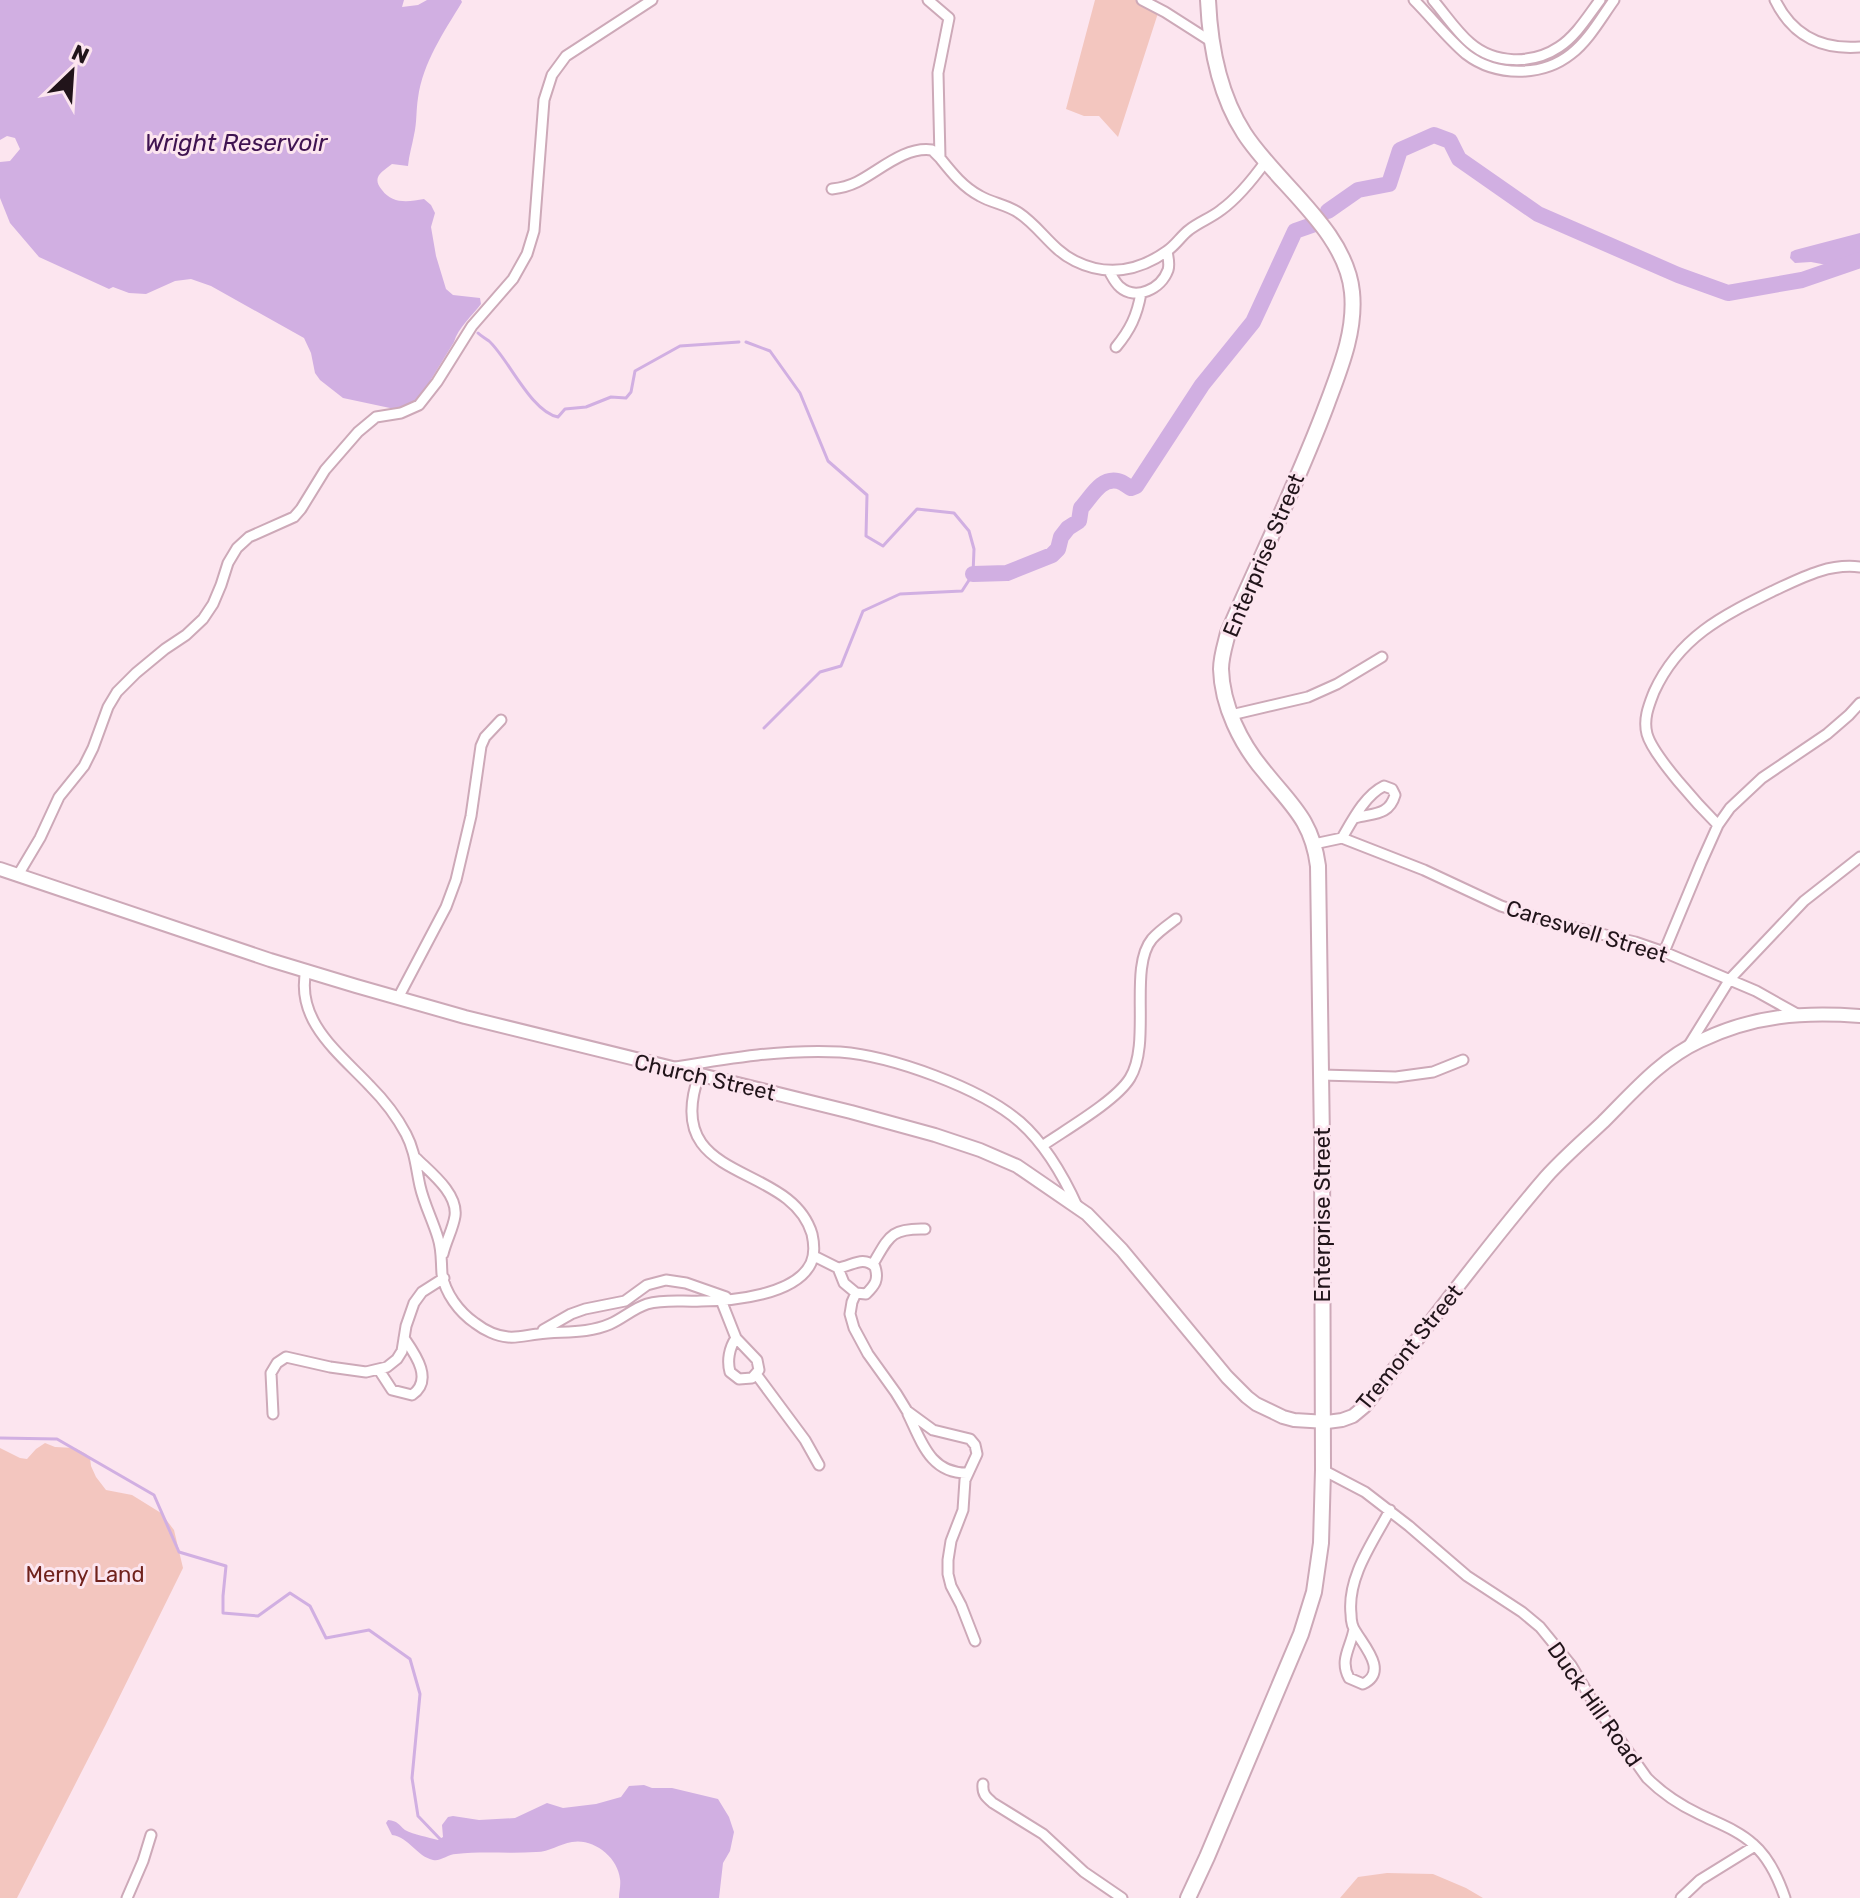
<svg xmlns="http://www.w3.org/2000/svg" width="1860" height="1898" font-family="Rubik,sans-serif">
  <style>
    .green { fill: #f3c6bf }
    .water { fill: #d1afe2 }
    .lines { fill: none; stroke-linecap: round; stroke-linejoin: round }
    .stream { stroke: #d1afe2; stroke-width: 3 }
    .river { stroke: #d1afe2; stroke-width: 16 }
    .street-casing { stroke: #cda9b8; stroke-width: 13 }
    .secondary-casing { stroke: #cda9b8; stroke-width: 16 }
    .primary-casing { stroke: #cda9b8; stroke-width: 18 }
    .street { stroke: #fff; stroke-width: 9 }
    .secondary { stroke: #fff; stroke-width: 12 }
    .primary { stroke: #fff; stroke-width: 14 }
    .labels { text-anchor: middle; stroke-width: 6; stroke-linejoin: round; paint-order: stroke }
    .street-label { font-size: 22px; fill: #21141a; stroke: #fce5ef }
    .park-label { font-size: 22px; fill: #70221c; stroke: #fce5ef }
    .water-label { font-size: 24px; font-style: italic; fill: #3f1351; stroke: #fce5ef }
  </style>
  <rect width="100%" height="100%" fill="#fce5ef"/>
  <path class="green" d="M 1095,0 L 1139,0 L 1159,10 L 1118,137 L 1099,116 L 1084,116 L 1066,109 Z
    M 45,1443 L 55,1447 L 75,1448 L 86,1454 L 90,1458 L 91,1466 L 96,1477 L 106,1490 L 132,1495 L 161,1513 L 174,1530 L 183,1568 L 105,1726 L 17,1898 L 0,1898 L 0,1448 L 20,1458 L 27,1459 L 36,1449 Z
    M 1387,1873 L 1433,1874 L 1466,1888 L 1483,1898 L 1340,1898 L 1358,1877 Z"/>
  <path class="water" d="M 0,0 L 404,0 L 402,7 L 418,5 L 427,0 L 461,0 L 462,2 C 444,32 423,62 418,98 C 416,110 417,123 414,135 C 412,146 409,155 408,166 L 392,164 C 382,172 371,177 382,190 C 392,204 408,202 424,199 L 431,205 L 435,213 L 431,227 L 436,256 L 446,289 L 453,295 L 480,298 L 481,304 C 472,316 458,328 454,342 L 419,399 L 411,406 L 402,408 L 390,408 L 343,398 L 320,380 L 315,373 L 311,353 L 304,338 L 211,286 L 191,279 L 175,281 L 146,294 L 129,293 L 113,287 L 109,289 L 39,257 L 10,223 L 0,198 L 0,162 L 10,161 L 20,149 L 15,138 L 7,136 L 0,140 Z
    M 1860,233 L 1860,263 L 1827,265 L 1811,262 L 1795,263 L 1790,258 L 1791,252 L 1795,250 Z
    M 644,1785 L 652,1788 L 672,1788 L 718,1799 L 729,1817 L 734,1832 L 730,1851 L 723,1863 L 719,1898 L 619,1898 C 619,1892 621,1885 620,1879 C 618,1857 593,1838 572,1842 C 559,1844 550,1852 536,1852 C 509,1854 483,1851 456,1854 C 448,1854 440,1862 433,1860 C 416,1856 409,1837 392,1835 L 386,1823 L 388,1820 C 398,1821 398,1824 405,1830 C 414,1835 428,1837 438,1840 L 443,1837 L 442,1825 L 448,1817 L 453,1816 L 479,1820 L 515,1818 L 547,1803 L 563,1808 L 596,1804 L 621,1797 L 629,1786 Z"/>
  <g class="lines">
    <path class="stream" d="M 478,333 C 481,336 485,338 489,341 C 508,358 531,412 558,417 L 565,409 L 586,407 L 611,397 L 626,398 L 631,392 L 635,371 L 680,346 L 739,342
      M 746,342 L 770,351 L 800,393 L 828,461 L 867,495 L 866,536 L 883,546 L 917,509 L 954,513 L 969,531 L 974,549 L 973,574 L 962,591 L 900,594 L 863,611 L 841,666 L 820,672 L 764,728
      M 0,1438 L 57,1439 L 154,1495 L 179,1552 L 226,1566 L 223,1596 L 223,1613 L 258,1616 L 290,1593 L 310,1606 L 326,1638 L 369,1630 L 410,1659 L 420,1694 L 412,1778 L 418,1816 L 441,1840"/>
    <path class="river" d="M 1328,211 L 1358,190 L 1389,184 L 1400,150 L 1434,135 L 1450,141 L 1459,159 L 1538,214 L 1678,275 L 1728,293 L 1802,280 L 1860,260
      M 973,574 L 1007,573 L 1052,555 L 1058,549 L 1061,537 L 1068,528 L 1079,521 L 1081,508 C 1091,498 1100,477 1118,481 C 1123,482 1127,486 1131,488 L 1136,486 L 1202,385 L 1253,322 L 1295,231 L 1315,224"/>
    <defs>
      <path id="street" d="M 1142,0 L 1165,12 L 1212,42
        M 1414,0 C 1432,18 1447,38 1466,54 C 1496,77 1542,77 1571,54 C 1589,40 1601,18 1614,0
        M 1433,0 C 1445,14 1456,31 1470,43 C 1494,64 1532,65 1559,47 C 1576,36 1588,16 1600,0
        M 1775,0 C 1792,35 1821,50 1860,47
        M 940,158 C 952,173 963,187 980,196 C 992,203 1008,205 1019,213 C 1040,227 1052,250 1075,261 C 1107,277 1139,271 1167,251 C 1176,245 1181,236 1189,230 C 1199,222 1211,218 1221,210 C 1239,197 1253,179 1266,161
        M 832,189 C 841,188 849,186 857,182 C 879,171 905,146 932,150 L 940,158 L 938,73 L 949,18 L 928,0
        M 1109,271 C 1112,276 1115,283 1120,287 C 1136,301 1161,289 1168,270 C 1170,264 1168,258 1167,251
        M 1116,347 C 1130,330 1137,316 1141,293
        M 1231,715 L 1308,697 L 1337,684 L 1382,657
        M 1718,825 C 1700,807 1653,756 1647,734 C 1643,719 1649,705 1654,692 C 1679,637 1722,616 1773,591 C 1801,578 1828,563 1860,567
        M 1342,838 C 1352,821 1365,795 1384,786 L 1392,789 L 1395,795 C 1389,816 1373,813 1355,818
        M 1314,844 L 1342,838 L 1424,870 L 1501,906 L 1554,923 L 1635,942 L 1664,952 L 1756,991 L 1797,1014
        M 18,875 L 40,838 L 59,797 L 84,766 L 93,748 L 108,707 L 117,692 L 136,673 L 165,649 L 186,635 L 203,619 L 213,604 L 221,585 L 228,563 L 237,548 L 249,537 L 294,517 L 301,509 L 325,470 L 358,432 L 376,417 L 401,413 L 419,405 L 437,382 L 472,326 L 513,279 L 527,254 L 534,231 L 544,100 L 552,75 L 566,56 L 652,0
        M 1664,952 L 1701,863 L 1718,825 L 1730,808 L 1762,778 L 1827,734 L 1849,715 L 1860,703
        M 306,970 C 295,1021 339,1053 370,1086 C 384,1100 397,1117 406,1134 C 415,1151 416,1168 420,1186 C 424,1204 433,1221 438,1238 C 442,1250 441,1261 442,1274 C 445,1293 459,1312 475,1323 C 484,1330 497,1336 508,1337 C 518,1338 528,1335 538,1334 C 562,1331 587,1334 610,1324 C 622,1319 634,1308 647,1304 C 665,1299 683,1302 701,1301 C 733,1301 796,1295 811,1263 C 815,1254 814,1243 812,1234 C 790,1160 660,1185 699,1075
        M 398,998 L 446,907 L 456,880 L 471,816 L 481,746 L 485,737 L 501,720
        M 1689,1045 L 1730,979 L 1804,901 L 1860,857
        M 676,1067 C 730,1058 785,1049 840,1052 C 892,1056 981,1088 1020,1122 C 1046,1145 1064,1177 1078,1208
        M 1321,1075 L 1396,1077 L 1433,1072 L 1463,1060
        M 1042,1146 C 1065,1130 1116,1101 1130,1078 C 1152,1042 1128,968 1152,939 C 1159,931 1168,925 1176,919
        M 416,1158 C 430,1172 458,1193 455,1216 C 453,1229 446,1241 443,1254
        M 814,1256 L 838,1268 L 844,1283 L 856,1293 L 866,1294 C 875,1285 879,1280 875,1267 C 863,1255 852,1266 838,1268
        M 873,1264 C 889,1237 890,1228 925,1229
        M 856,1293 L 852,1302 L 850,1314 L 854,1328 L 868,1354 L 896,1393 L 907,1411 L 933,1430 L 970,1439 L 975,1445 L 977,1454 L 965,1480 L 963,1510 L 951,1541 L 948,1560 L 948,1574 L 951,1586 L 961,1605 L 975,1641
        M 721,1300 L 736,1338
        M 543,1330 L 571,1314 L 585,1309 L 625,1301 L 647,1285 L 666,1280 L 686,1283 L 726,1297
        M 736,1338 L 757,1360 L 759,1370 L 752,1378 L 739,1379 L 730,1372 C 727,1361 729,1348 736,1338 Z
        M 379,1370 L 392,1390 L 412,1395 C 434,1380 415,1354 404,1338
        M 756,1374 L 805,1440 L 819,1465
        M 273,1414 L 271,1373 L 277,1363 L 286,1357 L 330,1367 L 366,1372 L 387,1367 L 397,1359 L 402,1351 L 406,1326 L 414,1303 L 422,1292 L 444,1278
        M 908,1414 C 922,1443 931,1474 968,1473
        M 1323,1470 L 1365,1492 L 1409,1526 L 1467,1576 L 1522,1612 L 1540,1627 L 1571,1665 L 1593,1702 L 1647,1778 C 1662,1793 1680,1805 1699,1814 C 1717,1823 1738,1830 1753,1844 C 1768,1857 1779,1880 1785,1898
        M 1354,1629 C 1351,1647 1339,1660 1349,1678 L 1363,1684 C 1388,1672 1365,1647 1356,1632 C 1352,1627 1351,1620 1351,1614 C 1347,1577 1373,1542 1390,1510
        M 983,1784 C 982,1794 986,1797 993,1803 L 1043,1834 L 1084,1872 L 1122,1898
        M 127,1898 L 143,1861 L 151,1835
        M 1681,1898 L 1700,1880 L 1755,1846"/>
      <path id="secondary" d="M 0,869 L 270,960 L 356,986 L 465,1017 L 851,1112 L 935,1135 L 980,1150 L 1017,1166 L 1087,1214 L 1122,1250 L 1227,1377 L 1247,1397 L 1256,1404 L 1283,1417 L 1294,1420 L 1327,1422 L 1342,1420 L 1353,1416 L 1365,1406 C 1426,1330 1482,1251 1546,1177 C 1564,1157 1584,1140 1603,1122 C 1633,1092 1661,1059 1700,1041 C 1754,1015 1802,1012 1860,1016"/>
      <path id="primary" d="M 1188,1898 L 1207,1857 L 1301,1634 L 1314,1592 L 1321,1543 L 1323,1470 L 1322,1142 L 1318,866 C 1312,820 1291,805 1264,771 C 1241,744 1222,706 1221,669 C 1221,657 1225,645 1228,633 C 1261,556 1298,482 1327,404 C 1340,369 1356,331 1352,292 C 1346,230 1276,183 1244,133 C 1219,94 1210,46 1208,0"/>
    </defs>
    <use href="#street" class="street-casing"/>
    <use href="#secondary" class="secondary-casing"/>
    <use href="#primary" class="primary-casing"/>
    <use href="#street" class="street"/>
    <use href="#secondary" class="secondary"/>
    <use href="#primary" class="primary"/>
  </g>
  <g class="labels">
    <g class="street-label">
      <text transform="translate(1263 555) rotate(-67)" y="8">Enterprise Street</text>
      <text transform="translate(1587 931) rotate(17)" y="8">Careswell Street</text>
      <text transform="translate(705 1077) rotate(13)" y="8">Church Street</text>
      <text transform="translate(1322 1215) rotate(-90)" y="8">Enterprise Street</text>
      <text transform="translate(1409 1347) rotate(-51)" y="8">Tremont Street</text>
      <text transform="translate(1595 1704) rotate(55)" y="8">Duck Hill Road</text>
    </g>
    <g class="park-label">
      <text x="85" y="1582">Merny Land</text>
    </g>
    <g class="water-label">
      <text x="236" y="151">Wright Reservoir</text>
    </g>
  </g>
  <g transform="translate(72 72) rotate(25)" stroke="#fce5ef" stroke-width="6" paint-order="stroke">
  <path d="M0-6L14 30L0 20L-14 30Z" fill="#21141a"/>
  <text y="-12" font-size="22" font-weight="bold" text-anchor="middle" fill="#21141a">N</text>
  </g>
</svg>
